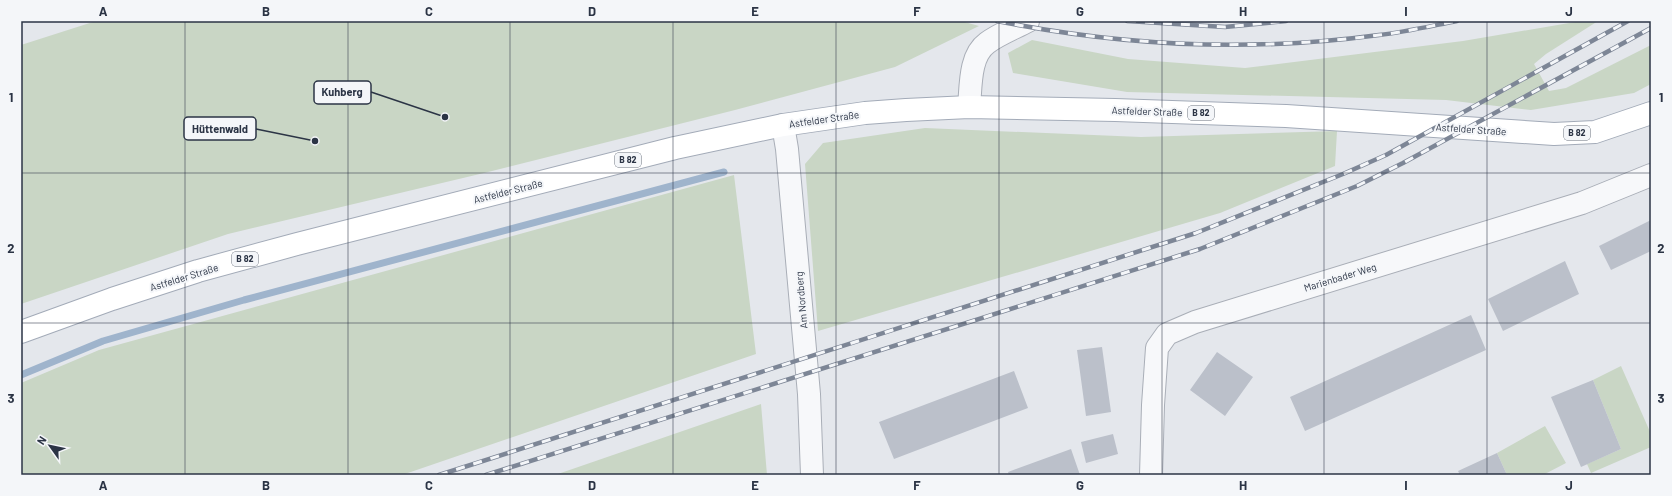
<svg xmlns="http://www.w3.org/2000/svg" width="1672" height="496" font-family="Barlow,sans-serif">
  <style>
    .green { fill: #c9d6c5 }
    .lines { fill: none; stroke-linecap: round; stroke-linejoin: round }
    .stream { stroke: #9fb4cc; stroke-width: 7 }
    .building { fill: #bbc0ca }
    .minor-casing { stroke: #a9aeb7; stroke-width: 24 }
    .primary-casing { stroke: #a3abb8; stroke-width: 24 }
    .minor { stroke: #f7f8fa; stroke-width: 22 }
    .primary { stroke: #fff; stroke-width: 22 }
    .rail-casing { stroke: #7d8696; stroke-width: 4.5 }
    .rail { stroke: #f4f6f9; stroke-width: 3; stroke-dasharray: 9; stroke-linecap: butt }
    .grid { fill: none; stroke: #2b3445; stroke-width: 1; stroke-opacity: 0.55 }
    .labels { text-anchor: middle; stroke-width: 4; stroke-linejoin: round; paint-order: stroke }
    .shield { fill: #f4f6f9; stroke: #676e7b; stroke-width: 1 }
    .shield-label { font-size: 9px; font-weight: bold; fill: #2b3445 }
    .street-label { font-size: 10px; fill: #2b3445; stroke: #f4f6f9 }
    .leader { fill: none; stroke: #2b3445; stroke-width: 1.5 }
    .callout-dot { fill: #2b3445; stroke: #f4f6f9; stroke-width: 1.5 }
    .callout { fill: #f4f6f9; stroke: #2b3445; stroke-width: 1.5 }
    .callout-label { font-size: 11px; text-anchor: middle; font-weight: bold; fill: #2b3445 }
    .neatline { fill: none; stroke: #2b3445; stroke-width: 1.5 }
    .grid-label { font-size: 13px; text-anchor: middle; font-weight: bold; fill: #2b3445 }
  </style>
  <rect width="100%" height="100%" fill="#e4e7ec"/>
  <path class="green" d="M 96,21 L 961,21 L 979,26 L 895,67 L 735,110 L 484,173 L 228,234 L 21,304 L 21,45 Z
    M 1581,21 L 1598,21 L 1546,54 L 1534,64 L 1549,91 L 1566,88 L 1651,45 L 1651,84 L 1634,93 L 1531,110 L 1446,100 L 1127,92 L 1013,73 L 1008,53 L 1032,40 L 1128,59 L 1245,68 L 1463,41 Z
    M 925,128 L 1141,137 L 1337,131 L 1335,166 L 1220,213 L 818,331 L 805,164 L 823,143 Z
    M 734,175 L 756,354 L 402,475 L 21,475 L 21,383 L 99,350 Z
    M 1621,366 L 1651,434 L 1651,447 L 1591,473 L 1587,464 L 1621,449 L 1593,380 Z
    M 761,404 L 767,475 L 555,475 Z
    M 1545,426 L 1566,463 L 1543,475 L 1507,475 L 1497,453 Z"/>
  <g class="lines">
    <path class="stream" d="M 21,375 L 103,341 L 244,300 L 724,172"/>
  </g>
  <path class="building" d="M 1651,220 L 1651,251 L 1611,270 L 1599,246 Z
    M 1565,261 L 1579,294 L 1503,331 L 1488,299 Z
    M 1471,315 L 1486,350 L 1305,431 L 1290,397 Z
    M 1102,347 L 1111,412 L 1086,416 L 1077,350 Z
    M 1217,352 L 1253,377 L 1225,416 L 1190,390 Z
    M 1014,371 L 1028,408 L 894,459 L 879,422 Z
    M 1593,380 L 1621,449 L 1581,467 L 1551,397 Z
    M 1113,434 L 1118,454 L 1086,463 L 1081,442 Z
    M 1071,449 L 1080,475 L 1009,475 L 1008,472 Z
    M 1497,453 L 1507,475 L 1460,475 L 1458,471 Z"/>
  <g class="lines">
    <defs>
      <path id="minor" d="M 969,107 C 971,87 969,56 987,43 C 999,34 1015,28 1028,21
        M 783,125 L 787,149 L 809,394 L 812,475
        M 1151,475 L 1153,405 L 1157,348 L 1167,334 L 1195,322 L 1582,203 L 1651,175"/>
      <path id="primary" d="M 21,332 L 112,299 L 198,271 L 297,244 L 675,148 L 783,125 L 865,113 L 906,110 L 969,107 L 1115,110 L 1286,116 L 1554,134 L 1595,132 L 1651,113"/>
    </defs>
    <use href="#minor" class="minor-casing"/>
    <use href="#primary" class="primary-casing"/>
    <use href="#minor" class="minor"/>
    <use href="#primary" class="primary"/>
    <defs>
      <path id="rail" d="M 997,21 C 1122,46 1253,52 1379,35 C 1405,32 1431,26 1457,21
        M 1127,21 L 1225,27 L 1286,21
        M 439,475 L 1196,233 L 1343,174 L 1386,155 L 1628,21
        M 486,475 L 1200,249 L 1357,186 L 1403,163 L 1651,28"/>
    </defs>
    <use href="#rail" class="rail-casing"/>
    <use href="#rail" class="rail"/>
  </g>
  <path class="grid" d="M 185,21 L 185,475M 348,21 L 348,475M 510,21 L 510,475M 673,21 L 673,475M 836,21 L 836,475M 999,21 L 999,475M 1162,21 L 1162,475M 1324,21 L 1324,475M 1487,21 L 1487,475M 21,173 L 1651,173M 21,323 L 1651,323"/>
  <g class="labels">
    <g class="shield">
      <rect x="1188" y="106" width="26" height="14" rx="3"/>
      <rect x="1564" y="126" width="26" height="14" rx="3"/>
      <rect x="615" y="153" width="26" height="14" rx="3"/>
      <rect x="232" y="252" width="26" height="14" rx="3"/>
    </g>
    <g class="shield-label">
      <text x="1201" y="116">B 82</text>
      <text x="1577" y="136">B 82</text>
      <text x="628" y="163">B 82</text>
      <text x="245" y="262">B 82</text>
    </g>
    <g class="street-label">
      <text transform="translate(1147 111) rotate(2)" y="4">Astfelder Straße</text>
      <text transform="translate(824 119) rotate(-8)" y="4">Astfelder Straße</text>
      <text transform="translate(1471 129) rotate(4)" y="4">Astfelder Straße</text>
      <text transform="translate(508 191) rotate(-14)" y="4">Astfelder Straße</text>
      <text transform="translate(184 277) rotate(-17)" y="4">Astfelder Straße</text>
      <text transform="translate(1340 277) rotate(-17)" y="4">Marienbader Weg</text>
      <text transform="translate(801 300) rotate(-95)" y="4">Am Nordberg</text>
    </g>
  </g>
  <path class="leader" d="M445 117L371 92M315 141L256 129"/>
  <g class="callout-dot">
    <circle cx="445" cy="117" r="4"/>
    <circle cx="315" cy="141" r="4"/>
  </g>
  <g class="callout">
    <rect x="314" y="81" width="57" height="23" rx="4"/>
    <rect x="184" y="117" width="72" height="23" rx="4"/>
  </g>
  <g class="callout-label">
    <text x="342" y="96">Kuhberg</text>
    <text x="220" y="133">Hüttenwald</text>
  </g>
  <rect width="1672" height="496" fill="none" stroke="#f4f6f9" stroke-width="44"/>
  <g transform="translate(50 446) rotate(303)" stroke="#f4f6f9" stroke-width="3" paint-order="stroke">
  <path d="M0-3L7 15L0 10L-7 15Z" fill="#2b3445"/>
  <text y="-6" font-size="11" font-weight="bold" text-anchor="middle" fill="#2b3445">N</text>
  </g>
  <rect x="22" y="22" width="1628" height="452" class="neatline"/>
  <g class="grid-label">
    <text x="103" y="16">A</text>
    <text x="266" y="16">B</text>
    <text x="429" y="16">C</text>
    <text x="592" y="16">D</text>
    <text x="755" y="16">E</text>
    <text x="917" y="16">F</text>
    <text x="1080" y="16">G</text>
    <text x="1243" y="16">H</text>
    <text x="1406" y="16">I</text>
    <text x="1569" y="16">J</text>
    <text x="11" y="102">1</text>
    <text x="1661" y="102">1</text>
    <text x="11" y="253">2</text>
    <text x="1661" y="253">2</text>
    <text x="11" y="403">3</text>
    <text x="1661" y="403">3</text>
    <text x="103" y="490">A</text>
    <text x="266" y="490">B</text>
    <text x="429" y="490">C</text>
    <text x="592" y="490">D</text>
    <text x="755" y="490">E</text>
    <text x="917" y="490">F</text>
    <text x="1080" y="490">G</text>
    <text x="1243" y="490">H</text>
    <text x="1406" y="490">I</text>
    <text x="1569" y="490">J</text>
  </g>
</svg>
